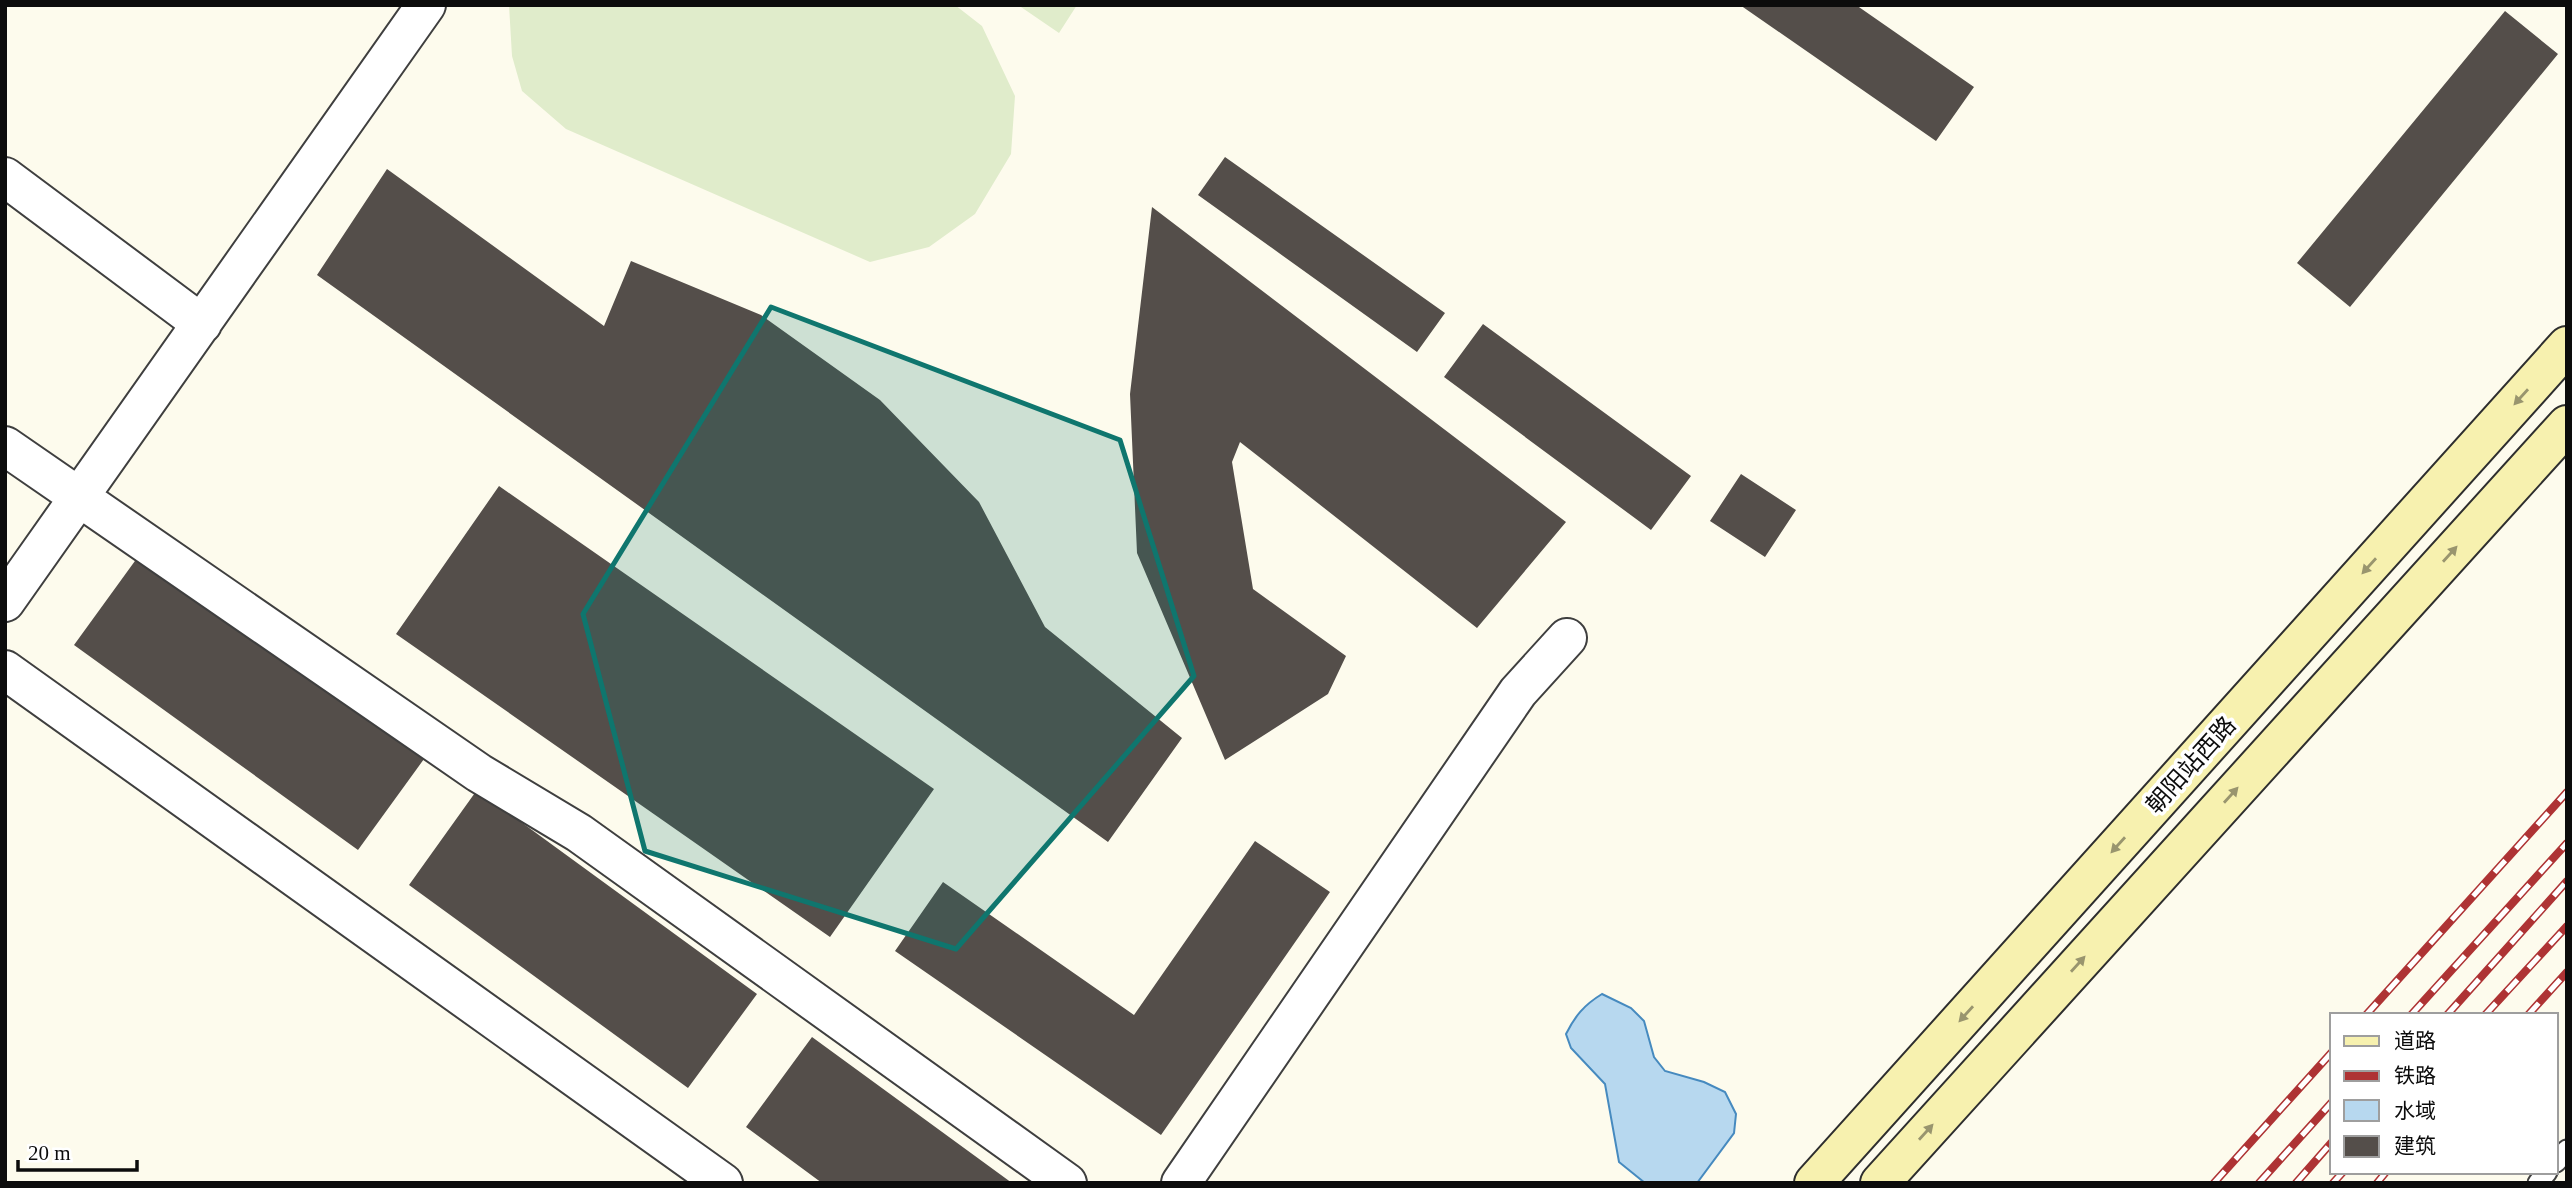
<svg xmlns="http://www.w3.org/2000/svg" width="2572" height="1188" font-family="'Times New Roman','Noto Sans SC',serif">
  <style>
    .pitch { fill: #e0eccb }
    .water { fill: #b7d8ef; stroke: #468abf; stroke-width: 2 }
    .building { fill: #544e4a }
    .lines { fill: none; stroke-linecap: round; stroke-linejoin: round }
    .lane-casing { stroke: #3f3f3f; stroke-width: 23 }
    .street-casing { stroke: #3f3f3f; stroke-width: 42 }
    .secondary-casing { stroke: #2e2e2e; stroke-width: 42 }
    .lane { stroke: #fff; stroke-width: 19 }
    .street { stroke: #fff; stroke-width: 38 }
    .secondary { stroke: #f7f1af; stroke-width: 38 }
    .rail-casing { stroke: #ae3334; stroke-width: 8 }
    .rail { stroke: #fff; stroke-width: 5; stroke-dasharray: 16; stroke-linecap: butt }
    .oneway { fill: #99956e }
    .marked { fill: #0f766e; fill-opacity: 0.2; stroke: #0f766e; stroke-width: 5; stroke-linejoin: round }
    .labels { text-anchor: middle; stroke-width: 7; stroke-linejoin: round; paint-order: stroke }
    .street-label { font-size: 24px; fill: #0c0c0c; stroke: #fff }
  </style>
  <rect width="100%" height="100%" fill="#fdfbed"/>
  <path class="pitch" d="M 509,5 L 955,5 L 982,26 L 1015,96 L 1011,154 L 975,214 L 929,247 L 870,262 L 566,129 L 522,91 L 512,56 Z
    M 1018,5 L 1077,5 L 1059,33 Z"/>
  <path class="water" d="M 1602,994 L 1631,1008 L 1644,1021 L 1654,1057 L 1665,1071 L 1704,1082 L 1725,1092 L 1736,1114 L 1734,1133 L 1697,1183 L 1645,1183 L 1619,1162 L 1605,1084 L 1571,1048 L 1566,1034 C 1575,1016 1584,1005 1602,994 Z"/>
  <path class="building" d="M 1740,5 L 1856,5 L 1974,87 L 1936,141 Z
    M 2505,11 L 2558,54 L 2350,307 L 2297,263 Z
    M 1225,157 L 1445,313 L 1417,352 L 1198,195 Z
    M 387,169 L 604,326 L 631,261 L 761,315 L 880,400 L 979,502 L 1045,627 L 1182,738 L 1108,842 L 317,275 Z
    M 1152,207 L 1566,522 L 1477,628 L 1240,442 L 1232,462 L 1253,589 L 1346,656 L 1328,694 L 1225,760 L 1137,553 L 1130,394 Z
    M 1483,324 L 1691,476 L 1651,530 L 1444,377 Z
    M 1741,474 L 1796,510 L 1765,557 L 1710,521 Z
    M 499,486 L 934,789 L 830,937 L 396,634 Z
    M 140,554 L 424,759 L 358,850 L 74,645 Z
    M 477,790 L 757,994 L 688,1088 L 409,885 Z
    M 1255,841 L 1330,892 L 1161,1135 L 895,951 L 943,882 L 1134,1015 Z
    M 812,1037 L 1012,1183 L 822,1183 L 746,1127 Z"/>
  <g class="lines">
    <defs>
      <path id="lane" d="M 2556,1162 L 2567,1150
        M 2538,1183 L 2547,1172"/>
      <path id="street" d="M 5,177 L 202,324
        M 5,446 L 479,773 L 579,833 L 1067,1183
        M 5,602 L 426,5
        M 5,670 L 723,1183
        M 1181,1183 L 1518,692 L 1567,638"/>
      <path id="secondary" d="M 1814,1183 L 2567,346
        M 1880,1183 L 2567,425"/>
    </defs>
    <use href="#lane" class="lane-casing"/>
    <use href="#street" class="street-casing"/>
    <use href="#secondary" class="secondary-casing"/>
    <use href="#lane" class="lane"/>
    <use href="#street" class="street"/>
    <use href="#secondary" class="secondary"/>
    <defs>
      <path id="rail" d="M 2366,1015 L 2567,792
        M 2411,1015 L 2567,843
        M 2447,1015 L 2567,881
        M 2485,1015 L 2567,926
        M 2528,1015 L 2567,972
        M 2214,1183 L 2332,1052
        M 2259,1183 L 2332,1102
        M 2296,1183 L 2332,1142
        M 2333,1183 L 2343,1172
        M 2377,1183 L 2386,1172"/>
    </defs>
    <use href="#rail" class="rail-casing"/>
    <use href="#rail" class="rail"/>
  </g>
  <defs><path id="oneway-solid" d="M-6-.8H1V-3.2L6.5 0L1 3.2V.8H-6Z" transform="scale(1.75)"/></defs>
  <g class="oneway">
    <use href="#oneway-solid" transform="translate(2521 397) rotate(132)"/>
    <use href="#oneway-solid" transform="translate(2450 554) rotate(-48)"/>
    <use href="#oneway-solid" transform="translate(2369 566) rotate(132)"/>
    <use href="#oneway-solid" transform="translate(2231 795) rotate(-48)"/>
    <use href="#oneway-solid" transform="translate(2118 845) rotate(132)"/>
    <use href="#oneway-solid" transform="translate(2078 964) rotate(-48)"/>
    <use href="#oneway-solid" transform="translate(1966 1014) rotate(132)"/>
    <use href="#oneway-solid" transform="translate(1926 1132) rotate(-48)"/>
  </g>
  <path class="marked" d="M 771,307 L 1120,440 L 1194,676 L 956,949 L 645,851 L 583,614 Z"/>
  <g class="labels">
    <g class="street-label">
      <text transform="translate(2191 765) rotate(-48)" y="8">朝阳站西路</text>
    </g>
  </g>
  <rect width="2572" height="1188" fill="none" stroke="#0c0c0c" stroke-width="14"/>
  <rect x="2330" y="1013" width="228" height="161" fill="#ffffff" stroke="#9e9e9e" stroke-width="2"/>
  <rect x="2344" y="1036" width="35" height="10" fill="#f7f1af" stroke="#9e9e9e" stroke-width="2"/>
  <text x="2394" y="1048" font-size="21" fill="#0c0c0c">道路</text>
  <rect x="2344" y="1071" width="35" height="10" fill="#ae3334" stroke="#9e9e9e" stroke-width="2"/>
  <text x="2394" y="1083" font-size="21" fill="#0c0c0c">铁路</text>
  <rect x="2344" y="1100" width="35" height="21" fill="#b7d8ef" stroke="#9e9e9e" stroke-width="2"/>
  <text x="2394" y="1118" font-size="21" fill="#0c0c0c">水域</text>
  <rect x="2344" y="1136" width="35" height="21" fill="#544e4a" stroke="#9e9e9e" stroke-width="2"/>
  <text x="2394" y="1153" font-size="21" fill="#0c0c0c">建筑</text>
  <path d="M18 1160v10h119v-10" fill="none" stroke="#0c0c0c" stroke-width="3.5"/>
  <text x="28" y="1160" font-size="21" fill="#0c0c0c" stroke="#ffffff" stroke-width="5" paint-order="stroke">20 m</text>
</svg>
